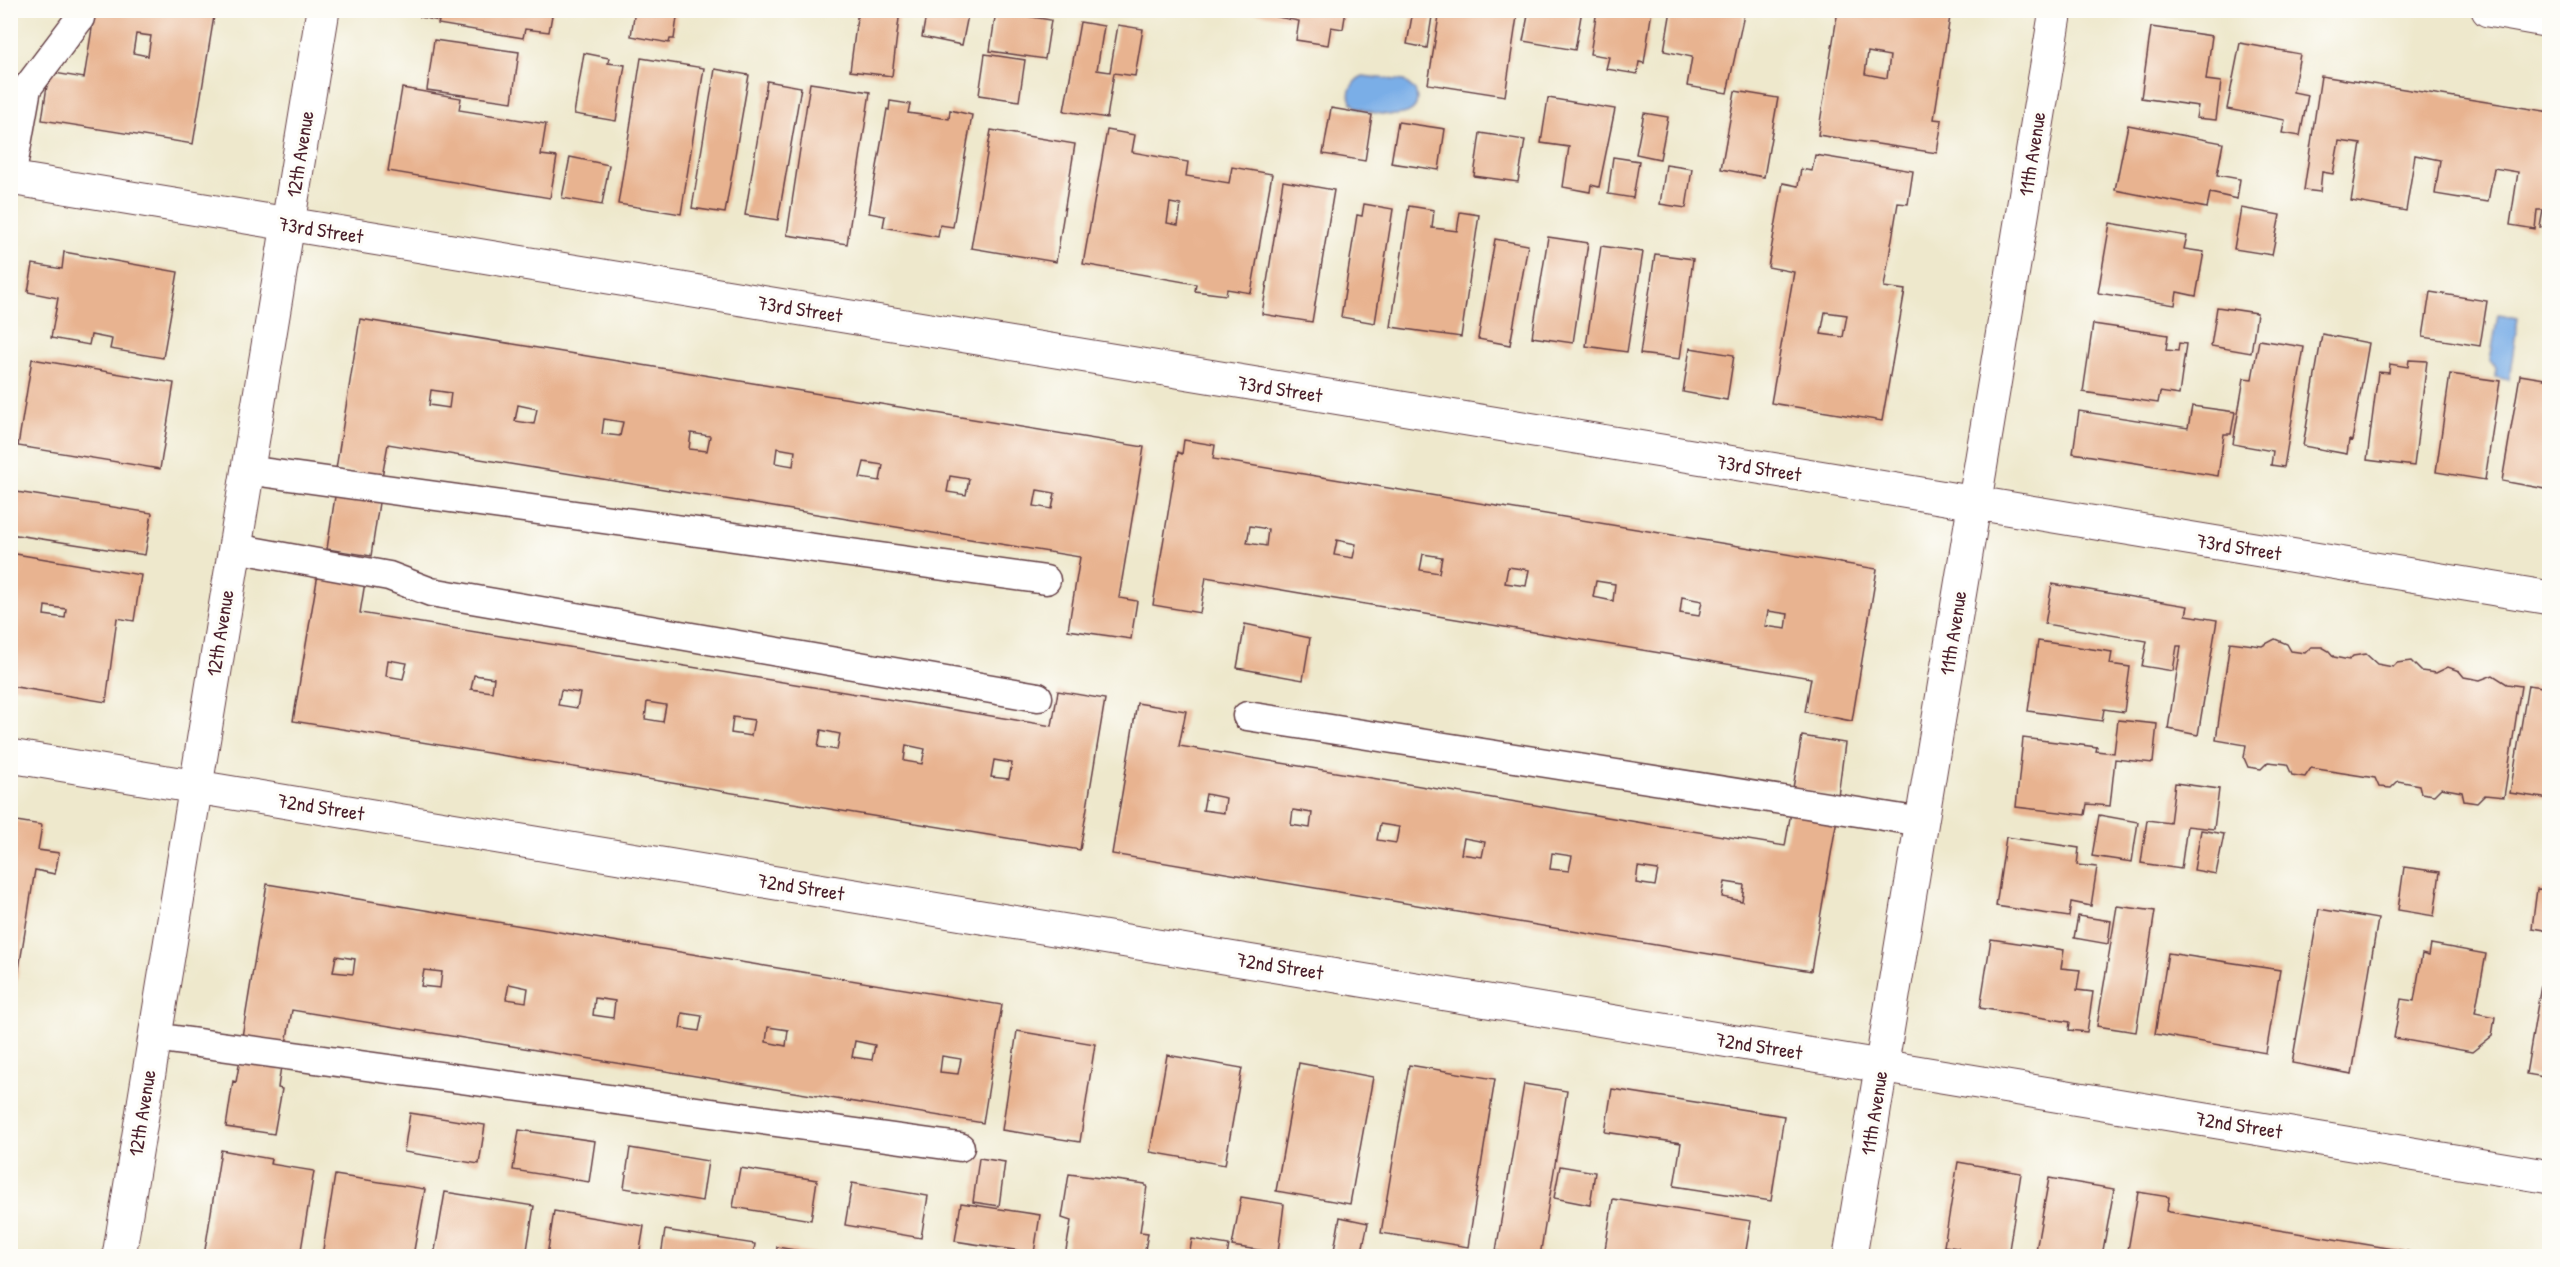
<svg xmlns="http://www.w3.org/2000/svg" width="2560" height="1267" font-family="'Patrick Hand',sans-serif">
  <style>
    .water { fill: #7aaee7; stroke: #626689; stroke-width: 1.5 }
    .building { fill: #e8b390; fill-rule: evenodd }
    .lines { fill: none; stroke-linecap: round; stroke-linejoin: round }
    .service-casing { stroke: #633d43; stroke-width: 31 }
    .minor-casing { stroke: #633d43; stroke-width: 35 }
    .service { stroke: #fff; stroke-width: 28 }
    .minor { stroke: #fff; stroke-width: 33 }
    .labels { text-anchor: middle; stroke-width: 6; stroke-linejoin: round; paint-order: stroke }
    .street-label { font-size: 20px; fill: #4a1f2b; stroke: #fdfcf7 }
  </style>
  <rect width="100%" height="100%" fill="#fdfcf7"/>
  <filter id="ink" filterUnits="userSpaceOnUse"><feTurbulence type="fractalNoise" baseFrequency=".0167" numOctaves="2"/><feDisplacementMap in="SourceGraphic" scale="12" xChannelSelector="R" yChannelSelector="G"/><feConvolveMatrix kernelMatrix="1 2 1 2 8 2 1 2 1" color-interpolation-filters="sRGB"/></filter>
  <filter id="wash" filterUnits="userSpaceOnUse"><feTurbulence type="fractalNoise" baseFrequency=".008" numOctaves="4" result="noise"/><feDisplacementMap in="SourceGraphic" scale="24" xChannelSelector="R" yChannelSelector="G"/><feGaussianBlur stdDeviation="1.35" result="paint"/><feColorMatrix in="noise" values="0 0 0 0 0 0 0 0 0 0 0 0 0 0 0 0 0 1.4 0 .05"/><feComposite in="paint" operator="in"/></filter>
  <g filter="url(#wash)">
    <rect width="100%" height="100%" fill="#eee8cc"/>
    <path class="water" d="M 1363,76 L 1404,81 L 1415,90 C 1427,124 1377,116 1359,108 C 1342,101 1350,81 1363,76 Z
      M 2498,315 L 2518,318 L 2509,380 L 2495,377 L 2496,368 L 2490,360 Z"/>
    <g id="blocks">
      <path class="building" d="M 95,10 L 215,10 L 193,144 L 42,120 L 49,72 L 84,78 ZM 136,34 L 151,36 L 148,56 L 133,53 Z
        M 421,10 L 553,10 L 549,32 L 525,29 L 523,38 L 438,24 L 439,21 L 420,17 Z
        M 635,10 L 678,10 L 674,39 L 670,39 L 669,43 L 631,36 Z
        M 748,10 L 769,10 L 768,15 Z
        M 858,10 L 900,10 L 892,76 L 850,71 Z
        M 927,10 L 969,10 L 962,45 L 922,37 Z
        M 1241,10 L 1346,10 L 1343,29 L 1331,27 L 1328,45 L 1296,40 L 1299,21 Z
        M 1388,10 L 1433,10 L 1427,48 L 1407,44 L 1412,16 Z
        M 1440,10 L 1518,10 L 1505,96 L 1428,84 Z
        M 1529,10 L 1582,10 L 1575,50 L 1523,41 Z
        M 1597,10 L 1652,10 L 1644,63 L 1639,62 L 1637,74 L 1606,69 L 1609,57 L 1590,54 Z
        M 1671,10 L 1745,10 L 1727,93 L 1687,86 L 1692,57 L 1664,51 Z
        M 1838,10 L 1951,10 L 1934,119 L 1942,120 L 1937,153 L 1818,135 ZM 1868,52 L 1890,56 L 1887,78 L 1865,74 Z
        M 996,11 L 1051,20 L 1045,59 L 990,51 Z
        M 1080,22 L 1104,26 L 1097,70 L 1110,72 L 1118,25 L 1143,29 L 1135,76 L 1114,73 L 1107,118 L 1064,111 Z
        M 2151,27 L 2212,36 L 2206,80 L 2221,82 L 2216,120 L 2196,118 L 2198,106 L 2141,98 Z
        M 434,40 L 519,52 L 512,102 L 427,90 Z
        M 2240,43 L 2300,54 L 2293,92 L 2308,95 L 2300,136 L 2282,133 L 2285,120 L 2227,109 Z
        M 584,53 L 609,58 L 608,63 L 625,65 L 616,121 L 574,114 Z
        M 985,54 L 1025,60 L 1019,101 L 979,95 Z
        M 641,58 L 704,68 L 681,214 L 618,204 Z
        M 715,69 L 749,75 L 725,213 L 692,208 Z
        M 2321,76 L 2550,112 L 2550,228 L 2540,227 L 2543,210 L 2537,210 L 2535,229 L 2510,225 L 2518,172 L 2494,168 L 2488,202 L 2460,198 L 2435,194 L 2440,160 L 2415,155 L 2406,211 L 2351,201 L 2361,144 L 2339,141 L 2333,174 L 2322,172 L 2320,192 L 2304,190 Z
        M 767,81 L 801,87 L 778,220 L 745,215 Z
        M 810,83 L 870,92 L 847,244 L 787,235 Z
        M 402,88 L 461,98 L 459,110 L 546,124 L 541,155 L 557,157 L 550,198 L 388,171 Z
        M 1735,91 L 1778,98 L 1764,177 L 1721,169 Z
        M 1548,98 L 1615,109 L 1599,187 L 1591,185 L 1590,192 L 1563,187 L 1569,147 L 1541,143 Z
        M 890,101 L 910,104 L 908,113 L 949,119 L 950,110 L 972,115 L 953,227 L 940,225 L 938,237 L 883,227 L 885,216 L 869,213 L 887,109 L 889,110 Z
        M 1331,108 L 1372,115 L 1365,161 L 1323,154 Z
        M 1644,113 L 1668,117 L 1660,159 L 1636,154 Z
        M 1398,122 L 1445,129 L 1439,170 L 1391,163 Z
        M 2128,125 L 2223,143 L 2217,175 L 2240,179 L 2237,199 L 2210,193 L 2207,208 L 2115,190 Z
        M 991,130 L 1075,144 L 1056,262 L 971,248 Z
        M 1107,130 L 1135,135 L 1132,152 L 1188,162 L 1186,176 L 1229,183 L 1232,167 L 1272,174 L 1251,293 L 1227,289 L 1226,295 L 1195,291 L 1196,284 L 1083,264 ZM 1170,203 L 1181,205 L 1178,225 L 1167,223 Z
        M 1480,133 L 1525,140 L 1518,182 L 1474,176 Z
        M 1815,155 L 1913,171 L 1908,204 L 1898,203 L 1884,287 L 1905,290 L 1882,421 L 1771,403 L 1794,272 L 1768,267 L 1783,183 L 1798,186 L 1801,169 L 1812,171 ZM 1825,312 L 1847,315 L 1843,337 L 1821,334 Z
        M 570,157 L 609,165 L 602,205 L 562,198 Z
        M 1613,157 L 1639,161 L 1633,198 L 1608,194 Z
        M 1666,165 L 1692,169 L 1686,208 L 1660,204 Z
        M 1283,181 L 1334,190 L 1312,322 L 1262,314 Z
        M 1364,204 L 1393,209 L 1375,323 L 1341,317 L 1357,215 L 1362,216 Z
        M 1409,206 L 1434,210 L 1432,228 L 1442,229 L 1457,231 L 1460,212 L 1479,215 L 1461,337 L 1391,327 Z
        M 2241,208 L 2280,215 L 2272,255 L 2234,249 Z
        M 2110,223 L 2187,236 L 2184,249 L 2204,252 L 2196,296 L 2177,292 L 2175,305 L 2098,293 Z
        M 1548,237 L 1588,243 L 1573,343 L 1532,337 Z
        M 1495,239 L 1528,245 L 1510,345 L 1478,339 Z
        M 10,240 L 18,241 L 12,286 L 10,286 Z
        M 1601,246 L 1643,252 L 1627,352 L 1586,346 Z
        M 64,252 L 178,272 L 163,358 L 110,349 L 112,339 L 91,335 L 89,345 L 51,338 L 58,298 L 28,292 L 33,264 L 62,269 Z
        M 1655,254 L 1693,259 L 1680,359 L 1640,354 Z
        M 2430,292 L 2487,301 L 2480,346 L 2423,337 Z
        M 2217,307 L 2257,313 L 2251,353 L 2211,346 Z
        M 360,319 L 1144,447 L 1119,598 L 1137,601 L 1131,639 L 1068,630 L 1080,557 L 388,444 L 382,477 L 336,469 ZM 431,390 L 451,393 L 449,408 L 429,405 ZM 518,405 L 537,409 L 534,424 L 515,421 ZM 604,419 L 623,422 L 620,436 L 602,434 ZM 691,433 L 710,436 L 707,451 L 689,449 ZM 777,448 L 795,451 L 793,466 L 775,463 ZM 864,462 L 883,465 L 880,481 L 860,478 ZM 950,476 L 969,479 L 966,495 L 947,492 ZM 1037,490 L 1055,493 L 1052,509 L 1034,506 Z
        M 2093,324 L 2168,335 L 2166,350 L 2178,351 L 2179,343 L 2186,344 L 2179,395 L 2160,392 L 2158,403 L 2083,392 Z
        M 2322,334 L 2369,343 L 2352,441 L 2349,440 L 2347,454 L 2303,446 Z
        M 2259,340 L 2304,347 L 2284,467 L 2271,465 L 2273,451 L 2233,444 L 2244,378 L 2252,379 Z
        M 1690,348 L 1734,355 L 1727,400 L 1683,392 Z
        M 32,359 L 174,383 L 160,469 L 18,446 Z
        M 2409,360 L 2427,361 L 2414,466 L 2367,460 L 2378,372 L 2389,373 L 2390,364 L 2408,367 Z
        M 2450,374 L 2500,381 L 2485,480 L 2436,472 Z
        M 2520,375 L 2550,380 L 2550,475 L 2548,475 L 2546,489 L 2502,481 Z
        M 2192,406 L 2235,412 L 2231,434 L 2224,434 L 2218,476 L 2073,453 L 2079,411 L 2188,428 Z
        M 1184,440 L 1215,445 L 1213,459 L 1877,569 L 1852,721 L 1805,712 L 1811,678 L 1335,599 L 1206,577 L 1200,613 L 1153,605 L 1178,452 L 1182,454 ZM 1250,526 L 1268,529 L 1266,546 L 1247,543 ZM 1337,540 L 1356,544 L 1353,558 L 1334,555 ZM 1423,554 L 1442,557 L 1439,573 L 1420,570 ZM 1508,567 L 1529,570 L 1526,586 L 1505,583 ZM 1596,581 L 1615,584 L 1613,601 L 1593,597 ZM 1682,597 L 1702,601 L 1699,616 L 1680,613 ZM 1768,611 L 1788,614 L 1786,629 L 1765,626 Z
        M 336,490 L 380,496 L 371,556 L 327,549 Z
        M 10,491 L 152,513 L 145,555 L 10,534 Z
        M 10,553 L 141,575 L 134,621 L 117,618 L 106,702 L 10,686 ZM 45,606 L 66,609 L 65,618 L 44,615 Z
        M 319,568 L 366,576 L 360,613 L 1052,726 L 1058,691 L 1105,699 L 1080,850 L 293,721 ZM 388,660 L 407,663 L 403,679 L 386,676 ZM 474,675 L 494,678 L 492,692 L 471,689 ZM 561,690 L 580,693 L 577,708 L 558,705 ZM 647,702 L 666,705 L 663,722 L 645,719 ZM 733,717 L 754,720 L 751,736 L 731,733 ZM 821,730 L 840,734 L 837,750 L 818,747 ZM 906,745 L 925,749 L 922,764 L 904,761 ZM 994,760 L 1012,763 L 1009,779 L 991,777 Z
        M 2052,584 L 2188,606 L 2186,615 L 2217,620 L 2198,735 L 2168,729 L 2181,646 L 2177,646 L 2173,671 L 2142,666 L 2147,641 L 2045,624 Z
        M 1245,624 L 1310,638 L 1303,680 L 1237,668 Z
        M 2275,639 L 2287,644 L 2291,651 L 2305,653 L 2311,647 L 2322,647 L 2329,651 L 2334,657 L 2349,660 L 2353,656 L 2366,654 L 2377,664 L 2393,667 L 2397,663 L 2411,661 L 2421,671 L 2436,673 L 2448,667 L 2459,671 L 2464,677 L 2480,680 L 2493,675 L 2507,684 L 2521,686 L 2504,797 L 2485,795 L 2477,803 L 2464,801 L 2462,792 L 2441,788 L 2434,795 L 2421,793 L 2419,785 L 2398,781 L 2391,788 L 2379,787 L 2375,778 L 2311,768 L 2305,777 L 2292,775 L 2287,764 L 2268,762 L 2261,769 L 2248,767 L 2244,758 L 2246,745 L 2216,740 L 2230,642 L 2262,646 Z
        M 2038,641 L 2112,652 L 2110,664 L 2130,667 L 2124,712 L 2104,709 L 2102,721 L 2028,711 Z
        M 2528,685 L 2550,688 L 2550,799 L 2510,793 Z
        M 1137,703 L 1186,711 L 1179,746 L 1655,825 L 1785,846 L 1791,812 L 1837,819 L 1811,971 L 1112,854 ZM 1206,794 L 1226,798 L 1224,813 L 1203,810 ZM 1293,810 L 1312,813 L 1310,828 L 1291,825 ZM 1380,824 L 1399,827 L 1396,843 L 1377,840 ZM 1464,838 L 1485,842 L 1482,857 L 1461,854 ZM 1552,853 L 1572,856 L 1569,871 L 1550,869 ZM 1638,867 L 1658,870 L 1655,886 L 1636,883 ZM 1725,882 L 1744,885 L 1742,901 L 1722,897 Z
        M 2118,720 L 2157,724 L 2155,743 L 2153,763 L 2115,759 L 2110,806 L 2087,804 L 2085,815 L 2016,807 L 2023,738 L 2097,747 L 2096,751 L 2114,753 Z
        M 1802,736 L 1845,743 L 1838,796 L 1793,788 Z
        M 2175,783 L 2219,789 L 2214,829 L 2187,826 L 2181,869 L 2141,863 L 2147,820 L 2170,823 Z
        M 2099,815 L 2138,822 L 2132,862 L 2092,856 Z
        M 10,820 L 42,825 L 38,850 L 59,853 L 55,874 L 35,870 L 12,1012 Z
        M 2201,830 L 2224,834 L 2216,874 L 2194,870 Z
        M 2006,837 L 2079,848 L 2077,865 L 2097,867 L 2091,906 L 2071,902 L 2069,917 L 1996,906 Z
        M 2404,867 L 2440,872 L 2434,916 L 2398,910 Z
        M 267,884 L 1002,1005 L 983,1123 L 292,1010 L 286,1044 L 242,1037 ZM 336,956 L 355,959 L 353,974 L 333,972 ZM 424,970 L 442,972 L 440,988 L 421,986 ZM 509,984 L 528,988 L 526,1002 L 506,999 ZM 595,998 L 615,1001 L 613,1018 L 593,1015 ZM 682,1013 L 702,1016 L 699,1031 L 680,1028 ZM 768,1027 L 788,1030 L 786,1046 L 766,1042 ZM 855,1041 L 875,1045 L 872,1060 L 852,1057 ZM 942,1056 L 961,1059 L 958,1074 L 940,1072 Z
        M 2537,889 L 2550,890 L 2550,931 L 2532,928 Z
        M 2117,906 L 2155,911 L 2136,1032 L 2097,1026 Z
        M 2319,909 L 2378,919 L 2352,1074 L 2292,1063 Z
        M 2078,916 L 2111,921 L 2108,944 L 2074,938 Z
        M 1991,939 L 2064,950 L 2061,968 L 2080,970 L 2077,990 L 2093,992 L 2087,1032 L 2069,1030 L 2070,1022 L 1980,1008 Z
        M 2431,944 L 2486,954 L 2475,1013 L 2495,1017 L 2492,1036 L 2472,1052 L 2394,1038 L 2401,999 L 2414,1001 L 2422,954 L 2429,956 Z
        M 2547,950 L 2550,951 L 2550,1078 L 2526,1074 Z
        M 2168,953 L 2280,970 L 2266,1053 L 2155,1034 Z
        M 1017,1031 L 1095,1044 L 1080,1142 L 1002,1130 Z
        M 1167,1055 L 1242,1068 L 1225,1165 L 1150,1152 Z
        M 240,1060 L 281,1066 L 278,1088 L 282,1089 L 274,1134 L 226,1127 L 233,1081 L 236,1082 Z
        M 1299,1063 L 1373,1077 L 1350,1204 L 1276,1191 Z
        M 1409,1065 L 1495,1079 L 1468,1247 L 1381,1233 Z
        M 1524,1084 L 1567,1091 L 1540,1256 L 1496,1251 Z
        M 1612,1089 L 1784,1116 L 1771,1201 L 1674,1186 L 1681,1143 L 1605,1132 Z
        M 410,1113 L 485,1125 L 479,1164 L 404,1152 Z
        M 519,1130 L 595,1141 L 589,1182 L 513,1170 Z
        M 630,1148 L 708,1161 L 702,1201 L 624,1188 Z
        M 221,1150 L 271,1159 L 270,1164 L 314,1171 L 300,1256 L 204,1256 Z
        M 979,1158 L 1005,1162 L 999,1206 L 973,1202 Z
        M 1958,1162 L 2021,1173 L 2008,1256 L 1956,1256 L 1958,1248 L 1944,1246 Z
        M 1560,1166 L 1595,1172 L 1590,1205 L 1554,1198 Z
        M 740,1168 L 817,1180 L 811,1220 L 733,1207 Z
        M 1069,1174 L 1145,1184 L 1145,1186 L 1147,1186 L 1140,1232 L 1148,1233 L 1144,1256 L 1065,1256 L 1071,1221 L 1062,1218 Z
        M 335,1175 L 425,1189 L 413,1256 L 322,1256 Z
        M 2049,1178 L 2114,1189 L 2102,1256 L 2035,1256 Z
        M 852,1183 L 928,1196 L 921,1238 L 845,1225 Z
        M 445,1192 L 534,1206 L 526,1256 L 434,1256 Z
        M 2138,1192 L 2169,1197 L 2167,1211 L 2170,1212 L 2436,1256 L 2127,1256 Z
        M 1241,1197 L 1284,1204 L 1278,1253 L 1232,1246 Z
        M 1613,1199 L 1751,1221 L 1745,1256 L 1604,1256 Z
        M 961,1203 L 1040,1215 L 1034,1253 L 955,1241 Z
        M 554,1211 L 644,1226 L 639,1256 L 547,1256 Z
        M 1340,1217 L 1368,1223 L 1361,1256 L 1333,1256 Z
        M 665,1230 L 755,1244 L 753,1256 L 661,1256 Z
        M 1192,1239 L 1229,1245 L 1227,1256 L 1189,1256 Z
        M 777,1247 L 823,1255 L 823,1256 L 776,1256 Z
        M 1542,1253 L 1555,1255 L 1555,1256 L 1541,1256 Z"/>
    </g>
  </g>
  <g filter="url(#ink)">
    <use href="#blocks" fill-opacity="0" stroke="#633d43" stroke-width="1.5"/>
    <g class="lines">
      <defs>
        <path id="service" d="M 11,178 L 27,88 L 80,18 L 81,10
          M 247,470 L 1046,580
          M 235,548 L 389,576 L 431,592 L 1038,697
          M 1247,716 L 1922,822
          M 154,1037 L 960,1147"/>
        <path id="minor" d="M 2488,10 L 2550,21
          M 10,178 L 2550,598
          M 10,756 L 2550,1177
          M 119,1256 L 323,10
          M 1850,1256 L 2056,10"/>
      </defs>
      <use href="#service" class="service-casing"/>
      <use href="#minor" class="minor-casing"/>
      <use href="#service" class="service"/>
      <use href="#minor" class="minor"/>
    </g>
  </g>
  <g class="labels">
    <g class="street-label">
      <text transform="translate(300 154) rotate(-81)" y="7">12th Avenue</text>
      <text transform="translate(2032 154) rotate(-81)" y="7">11th Avenue</text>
      <text transform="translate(321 230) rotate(9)" y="7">73rd Street</text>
      <text transform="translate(800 309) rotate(9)" y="7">73rd Street</text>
      <text transform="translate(1280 389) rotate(9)" y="7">73rd Street</text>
      <text transform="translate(1759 468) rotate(9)" y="7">73rd Street</text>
      <text transform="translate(2239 547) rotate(9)" y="7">73rd Street</text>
      <text transform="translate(220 633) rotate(-81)" y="7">12th Avenue</text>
      <text transform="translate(1953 633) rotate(-81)" y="7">11th Avenue</text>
      <text transform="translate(321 807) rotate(9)" y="7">72nd Street</text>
      <text transform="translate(801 887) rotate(9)" y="7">72nd Street</text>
      <text transform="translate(1280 966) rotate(9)" y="7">72nd Street</text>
      <text transform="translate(1759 1046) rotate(9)" y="7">72nd Street</text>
      <text transform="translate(142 1113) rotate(-81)" y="7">12th Avenue</text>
      <text transform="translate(1874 1113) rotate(-81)" y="7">11th Avenue</text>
      <text transform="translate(2239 1125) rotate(9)" y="7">72nd Street</text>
    </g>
  </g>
  <rect width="2560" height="1267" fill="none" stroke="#fdfcf7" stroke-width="36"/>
</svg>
